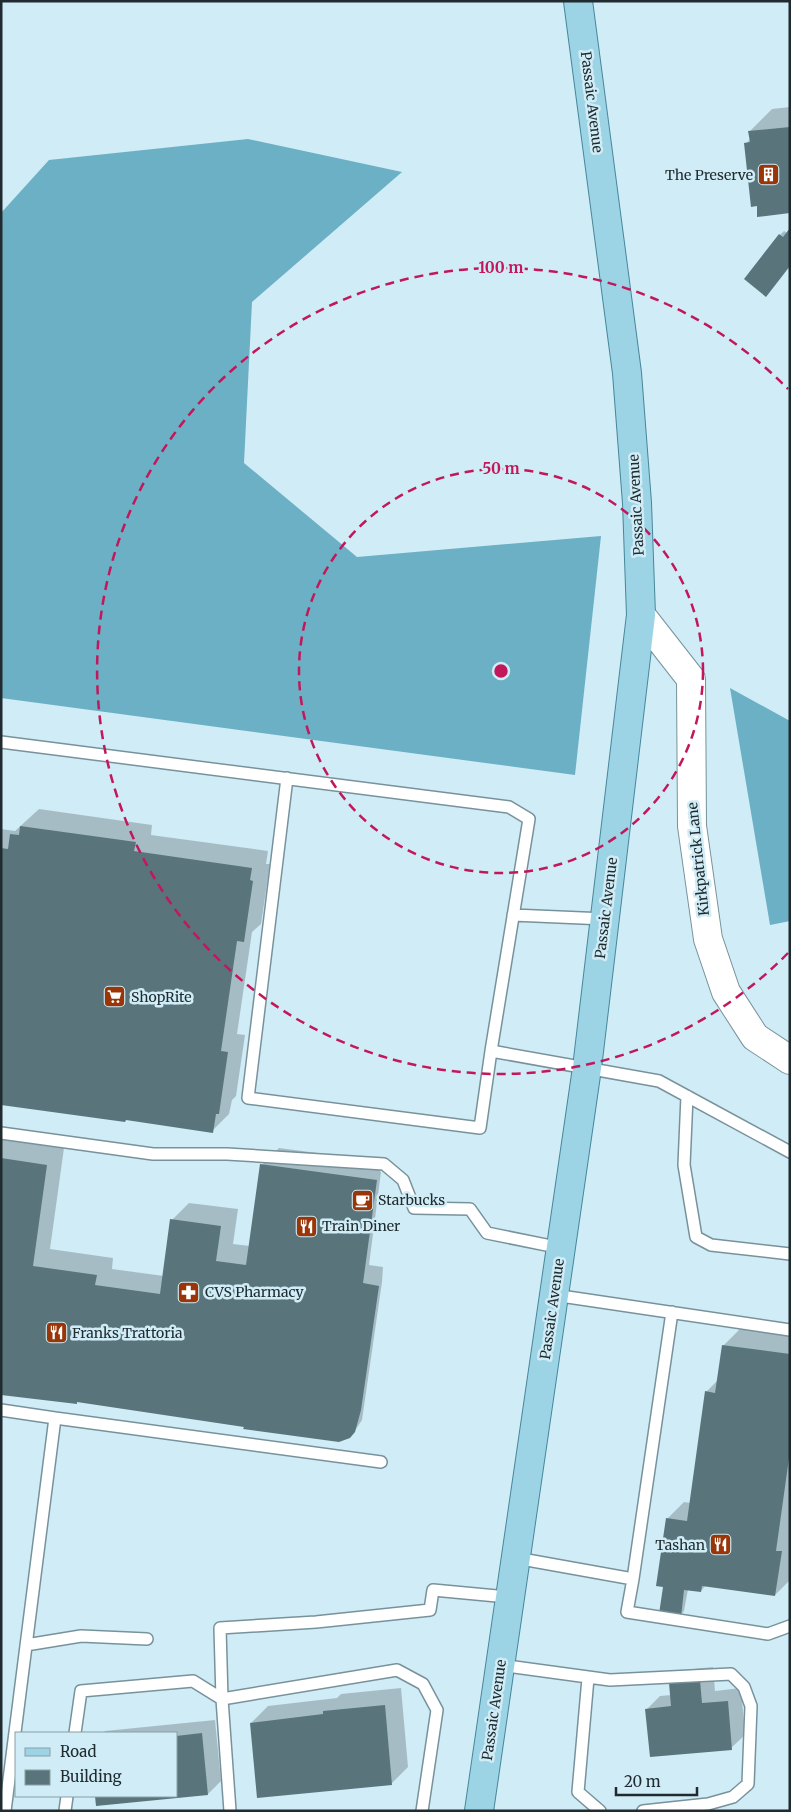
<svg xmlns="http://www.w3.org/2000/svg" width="791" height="1812" font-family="Merriweather,serif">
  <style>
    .forest { fill: #6cb0c5 }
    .shadow { fill: #0003 }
    .building { fill: #5a747c }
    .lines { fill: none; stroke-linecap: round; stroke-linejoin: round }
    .service-casing { stroke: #78929b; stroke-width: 14 }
    .tertiary-casing { stroke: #78929b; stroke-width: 30 }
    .primary-casing { stroke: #46879a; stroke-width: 30 }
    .service { stroke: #fff; stroke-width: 11 }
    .tertiary { stroke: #fff; stroke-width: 28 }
    .primary { stroke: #9cd4e5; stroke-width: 28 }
    .ring { fill: none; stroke: #c2185b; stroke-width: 2.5; stroke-dasharray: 9 6 }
    .labels { text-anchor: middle; stroke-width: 5; stroke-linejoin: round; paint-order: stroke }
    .street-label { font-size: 14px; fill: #202b2f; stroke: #d0ecf6 }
    .poi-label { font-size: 14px; fill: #202b2f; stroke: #d0ecf6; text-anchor: start }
    .centre { fill: #c2185b; stroke: #d0ecf6; stroke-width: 2.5 }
    .ring-label { font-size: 15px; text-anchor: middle; font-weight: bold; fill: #c2185b; stroke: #d0ecf6; stroke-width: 5; stroke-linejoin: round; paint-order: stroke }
  </style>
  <rect width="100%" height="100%" fill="#d0ecf6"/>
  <path class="forest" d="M 248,139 L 402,172 L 252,302 L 244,463 L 357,557 L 601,536 L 575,775 L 1,698 L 1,213 L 49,160 Z
    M 730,688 L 790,721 L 790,921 L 770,925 Z"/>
  <path class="shadow" d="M 790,107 L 790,212 L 758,205 L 746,144 L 750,139 L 749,132 L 772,109 Z
    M 784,231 L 787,233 L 790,266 L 780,235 Z
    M 39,809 L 152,825 L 151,835 L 268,851 L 266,864 L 270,864 L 261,924 L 252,932 L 237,1034 L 245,1035 L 236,1096 L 232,1100 L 229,1114 L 212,1131 L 127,1119 L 125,1121 L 1,1104 L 1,829 L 15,831 Z
    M 1,1139 L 64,1148 L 50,1249 L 113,1258 L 112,1269 L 164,1276 L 172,1220 L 189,1203 L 238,1209 L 233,1244 L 250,1246 L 262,1165 L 279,1148 L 371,1160 L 381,1172 L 369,1265 L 383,1267 L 382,1282 L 362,1420 L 354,1432 L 245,1426 L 78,1401 L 76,1403 L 1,1394 Z
    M 741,1328 L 790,1335 L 790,1580 L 775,1595 L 706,1585 L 701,1591 L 688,1589 L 684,1611 L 680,1616 L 664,1586 L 667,1519 L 684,1502 L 691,1503 L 706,1392 L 719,1379 L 723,1346 Z
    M 713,1667 L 715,1691 L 741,1688 L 745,1735 L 731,1748 L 647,1709 L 660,1696 L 671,1695 L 670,1683 L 684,1670 Z
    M 401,1688 L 408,1767 L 391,1784 L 251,1723 L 268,1706 L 337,1698 L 341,1694 Z
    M 215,1720 L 221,1781 L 208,1794 L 97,1805 L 97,1796 L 176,1796 L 176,1733 L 103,1733 L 105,1731 Z"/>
  <path class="building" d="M 790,127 L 790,213 L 757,217 L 757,206 L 751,207 L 744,143 L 750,142 L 748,131 Z
    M 790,228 L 790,266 L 766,297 L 744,279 L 779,234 L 783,237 Z
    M 20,826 L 136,842 L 134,851 L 252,868 L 250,880 L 253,881 L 244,942 L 237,941 L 221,1051 L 228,1052 L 219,1114 L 216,1114 L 213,1133 L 126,1120 L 125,1122 L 1,1105 L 1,848 L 8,849 L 10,834 L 19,835 Z
    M 1,1158 L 47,1165 L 33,1266 L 97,1275 L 95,1285 L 160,1294 L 170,1219 L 221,1226 L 216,1261 L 246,1265 L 260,1164 L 377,1180 L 363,1283 L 379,1286 L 361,1410 L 355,1432 L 350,1438 L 339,1442 L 243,1429 L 244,1427 L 77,1402 L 77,1404 L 1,1395 Z
    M 722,1345 L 790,1354 L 790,1451 L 776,1551 L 782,1551 L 775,1596 L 702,1586 L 701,1592 L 684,1590 L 681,1617 L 659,1614 L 663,1587 L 656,1586 L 666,1518 L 687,1521 L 705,1391 L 715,1393 Z
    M 700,1680 L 702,1703 L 728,1701 L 732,1750 L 650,1757 L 645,1709 L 671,1706 L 669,1683 Z
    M 385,1705 L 392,1785 L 257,1798 L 250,1723 L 323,1714 L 323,1711 Z
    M 202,1733 L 208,1795 L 96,1806 L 95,1796 L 176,1796 L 176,1736 Z"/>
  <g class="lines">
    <defs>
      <path id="service" d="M 1,742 L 509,807 L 529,819 L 491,1051 L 659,1081 L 790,1152
        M 287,778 L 248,1098 L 480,1128 L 491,1051
        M 513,915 L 605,919
        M 687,1096 L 684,1165 L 696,1237 L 711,1245 L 790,1254
        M 1,1133 L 153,1154 L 227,1154 L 384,1164 L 403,1180 L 414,1208 L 470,1209 L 487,1233 L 561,1248
        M 554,1295 L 790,1330
        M 672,1312 L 633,1579 L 627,1612 L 768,1634 L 790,1626
        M 1,1410 L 55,1418
        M 516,1558 L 633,1579
        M 26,1645 L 81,1636 L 147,1639
        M 500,1665 L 610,1680 L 731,1674 L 744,1687 L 751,1706 L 748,1784 L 733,1797 L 708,1804 L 643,1811
        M 588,1678 L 578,1792 L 600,1811
        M 75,1733 L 81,1691 L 193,1681 L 222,1699 L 397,1670 L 423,1684 L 437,1710 L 422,1811
        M 5,1811 L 55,1418 L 381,1462
        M 65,1811 L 67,1796
        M 230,1811 L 222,1699 L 220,1628 L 316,1622 L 430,1610 L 433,1590 L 497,1596 L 510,1599"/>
      <path id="tertiary" d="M 641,615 L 691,679 L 692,826 L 708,939 L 726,992 L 755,1037 L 790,1060"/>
      <path id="primary" d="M 479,1811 L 587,1068 L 641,615 L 637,503 L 627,373 L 578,1"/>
    </defs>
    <use href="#service" class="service-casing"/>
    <use href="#tertiary" class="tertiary-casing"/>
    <use href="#primary" class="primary-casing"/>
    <use href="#service" class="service"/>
    <use href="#tertiary" class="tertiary"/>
    <use href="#primary" class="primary"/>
  </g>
  <g class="ring">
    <circle cx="501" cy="671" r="202"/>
    <path d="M788 953A403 403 0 1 1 788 389"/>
  </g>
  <defs>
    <symbol id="building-square" viewBox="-11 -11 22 22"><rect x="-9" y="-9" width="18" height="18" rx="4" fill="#9a3507" stroke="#d0ecf6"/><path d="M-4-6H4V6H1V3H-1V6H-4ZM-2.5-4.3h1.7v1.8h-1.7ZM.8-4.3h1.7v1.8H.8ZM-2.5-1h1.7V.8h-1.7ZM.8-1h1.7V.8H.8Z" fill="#fff"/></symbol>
    <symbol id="supermarket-square" viewBox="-11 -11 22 22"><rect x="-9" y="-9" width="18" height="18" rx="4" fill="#9a3507" stroke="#d0ecf6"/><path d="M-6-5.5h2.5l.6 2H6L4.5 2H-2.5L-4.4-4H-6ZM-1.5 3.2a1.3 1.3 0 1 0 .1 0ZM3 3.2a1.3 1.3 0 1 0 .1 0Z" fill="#fff"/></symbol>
    <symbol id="cafe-square" viewBox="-11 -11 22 22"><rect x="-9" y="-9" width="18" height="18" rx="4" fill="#9a3507" stroke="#d0ecf6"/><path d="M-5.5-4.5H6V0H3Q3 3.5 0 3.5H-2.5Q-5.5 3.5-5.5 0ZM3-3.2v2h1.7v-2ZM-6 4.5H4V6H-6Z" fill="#fff"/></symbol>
    <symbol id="restaurant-square" viewBox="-11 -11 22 22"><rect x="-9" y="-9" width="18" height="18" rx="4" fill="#9a3507" stroke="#d0ecf6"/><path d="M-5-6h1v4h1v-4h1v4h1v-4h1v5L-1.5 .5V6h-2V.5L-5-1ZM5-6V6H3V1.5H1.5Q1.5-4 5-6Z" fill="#fff"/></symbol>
    <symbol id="pharmacy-square" viewBox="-11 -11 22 22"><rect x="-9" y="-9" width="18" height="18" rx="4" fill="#9a3507" stroke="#d0ecf6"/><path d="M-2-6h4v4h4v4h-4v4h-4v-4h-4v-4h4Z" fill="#fff"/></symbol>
  </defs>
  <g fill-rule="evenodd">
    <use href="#building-square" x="756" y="162" width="25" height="25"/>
    <use href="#supermarket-square" x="102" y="984" width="25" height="25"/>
    <use href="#cafe-square" x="350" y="1188" width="25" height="25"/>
    <use href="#restaurant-square" x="294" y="1214" width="25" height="25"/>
    <use href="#pharmacy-square" x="176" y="1280" width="25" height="25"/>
    <use href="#restaurant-square" x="44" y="1320" width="25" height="25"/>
    <use href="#restaurant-square" x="708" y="1532" width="25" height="25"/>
  </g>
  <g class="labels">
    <g class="street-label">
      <text transform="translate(592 102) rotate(83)" y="5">Passaic Avenue</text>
      <text transform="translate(636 505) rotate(-93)" y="5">Passaic Avenue</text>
      <text transform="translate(698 859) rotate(-96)" y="5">Kirkpatrick Lane</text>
      <text transform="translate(606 908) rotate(-83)" y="5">Passaic Avenue</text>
      <text transform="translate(552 1309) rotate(-82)" y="5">Passaic Avenue</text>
      <text transform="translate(494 1710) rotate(-82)" y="5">Passaic Avenue</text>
    </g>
    <g class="poi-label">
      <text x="753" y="180" text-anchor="end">The Preserve</text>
      <text x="131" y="1002">ShopRite</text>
      <text x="378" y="1205">Starbucks</text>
      <text x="322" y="1231">Train Diner</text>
      <text x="205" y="1297">CVS Pharmacy</text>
      <text x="72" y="1338">Franks Trattoria</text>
      <text x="705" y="1550" text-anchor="end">Tashan</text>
    </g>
  </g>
  <circle cx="501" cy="671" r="8" class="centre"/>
  <g class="ring-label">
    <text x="501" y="273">100 m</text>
    <text x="501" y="474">50 m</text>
  </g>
  <rect width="791" height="1812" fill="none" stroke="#202b2f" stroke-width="5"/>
  <rect x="15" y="1732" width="162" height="65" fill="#d0ecf6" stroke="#8a9fa6"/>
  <rect x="25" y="1748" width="25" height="8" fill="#9cd4e5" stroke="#8a9fa6"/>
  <text x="60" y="1757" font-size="15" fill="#202b2f">Road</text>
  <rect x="25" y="1770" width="25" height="15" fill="#5a747c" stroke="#8a9fa6"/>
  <text x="60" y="1782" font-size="15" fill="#202b2f">Building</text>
  <path d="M616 1787v8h81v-8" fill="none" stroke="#202b2f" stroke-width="2.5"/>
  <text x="624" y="1787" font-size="15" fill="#202b2f" stroke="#d0ecf6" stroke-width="4" paint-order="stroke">20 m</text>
</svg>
